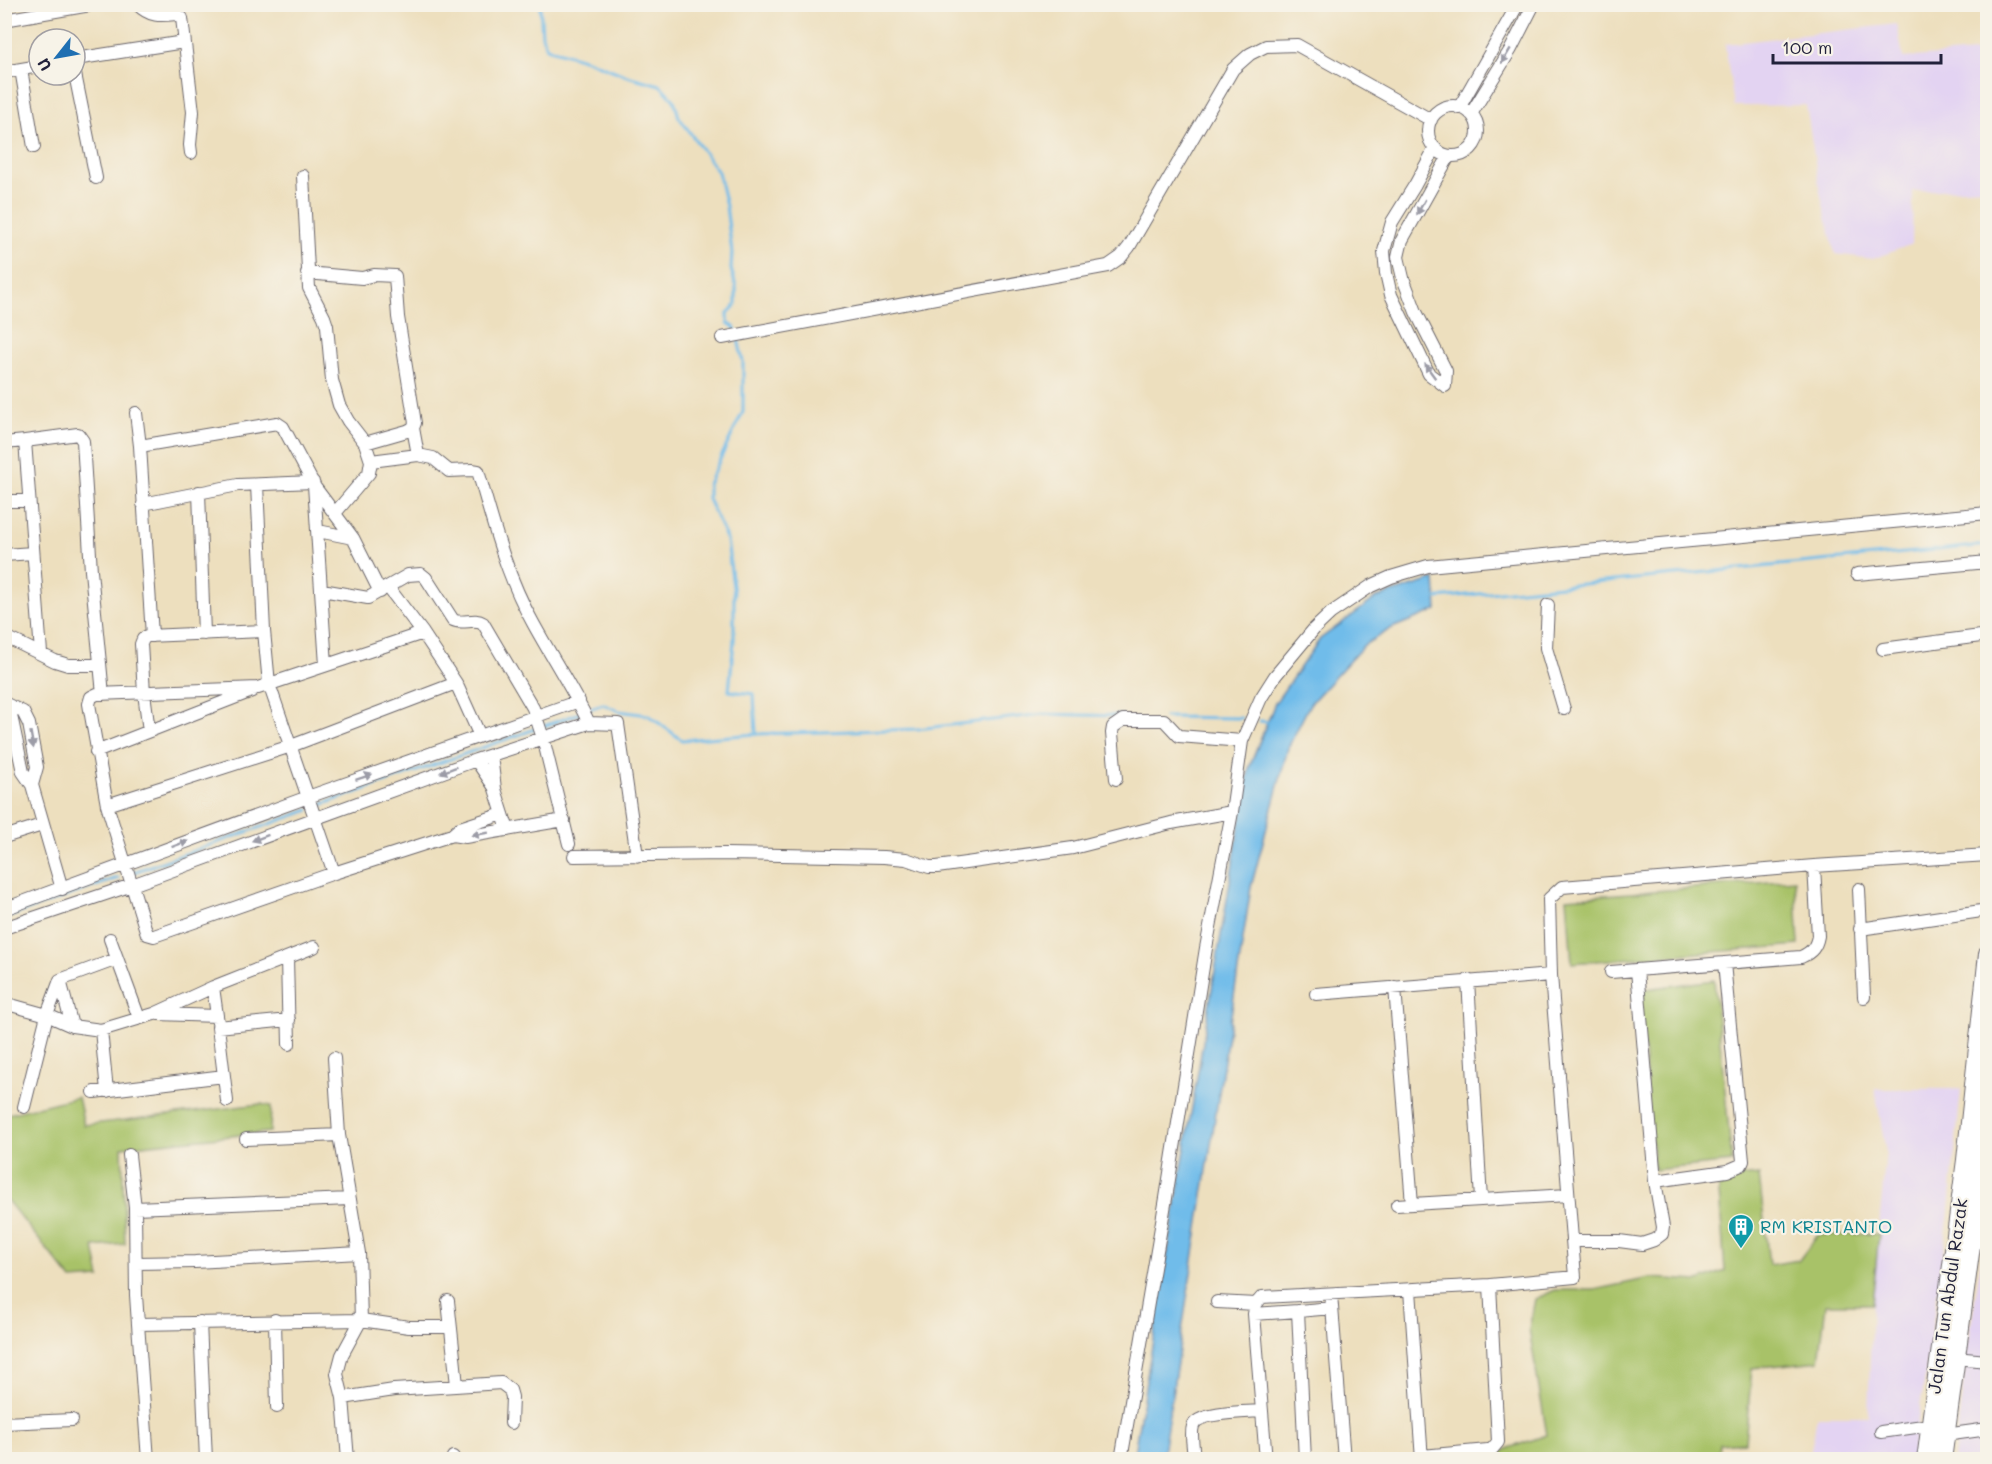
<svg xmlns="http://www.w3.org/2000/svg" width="1992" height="1464" font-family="Mali,sans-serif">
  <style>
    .built { fill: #e3d3f2 }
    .green { fill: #a8c268; stroke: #657252; stroke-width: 1.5 }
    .water { fill: #70bcea; stroke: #496f92; stroke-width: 1.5 }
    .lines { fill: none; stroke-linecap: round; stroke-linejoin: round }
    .stream { stroke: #70bcea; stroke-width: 3 }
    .street-casing { stroke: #696469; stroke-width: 14 }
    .primary-casing { stroke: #696469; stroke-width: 20 }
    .street { stroke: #fff; stroke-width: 12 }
    .primary { stroke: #fff; stroke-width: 18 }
    .oneway { fill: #9c9ca7 }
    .labels { text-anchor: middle; stroke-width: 4.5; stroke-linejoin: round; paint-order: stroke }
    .culture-label { font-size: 18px; fill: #0d838f; stroke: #f7f3e8; text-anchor: start }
    .street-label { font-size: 18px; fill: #22223b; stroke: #f7f3e8 }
  </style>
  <rect width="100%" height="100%" fill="#f7f3e8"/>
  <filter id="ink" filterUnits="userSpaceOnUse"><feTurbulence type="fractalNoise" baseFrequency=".0167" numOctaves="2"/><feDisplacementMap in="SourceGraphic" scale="12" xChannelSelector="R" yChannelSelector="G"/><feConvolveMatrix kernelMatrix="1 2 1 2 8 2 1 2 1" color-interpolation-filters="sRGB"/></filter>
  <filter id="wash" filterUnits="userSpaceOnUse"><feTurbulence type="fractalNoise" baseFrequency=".008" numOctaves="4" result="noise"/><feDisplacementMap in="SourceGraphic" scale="24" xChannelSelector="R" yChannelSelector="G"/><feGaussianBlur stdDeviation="1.35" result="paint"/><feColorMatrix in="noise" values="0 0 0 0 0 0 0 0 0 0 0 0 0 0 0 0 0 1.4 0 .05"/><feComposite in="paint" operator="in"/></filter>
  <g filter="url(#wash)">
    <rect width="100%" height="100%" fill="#eddfbe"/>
    <path class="built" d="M 1897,24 L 1903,58 L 1987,51 L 1987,188 L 1913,191 L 1912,244 L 1873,259 L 1835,254 L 1820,192 L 1806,105 L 1734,106 L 1725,44 Z
      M 1875,1089 L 1961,1089 L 1948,1218 L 1924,1384 L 1911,1459 L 1811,1460 L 1811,1450 L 1817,1416 L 1868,1416 L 1872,1304 L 1886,1152 Z
      M 1987,1221 L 1987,1459 L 1954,1460 L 1968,1345 Z"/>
    <path class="green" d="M 1795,880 L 1799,945 L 1572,963 L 1567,898 Z
      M 1714,980 L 1732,1162 L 1654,1170 L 1639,990 Z
      M 78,1097 L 84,1125 L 261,1104 L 271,1106 L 270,1132 L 122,1147 L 125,1244 L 94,1247 L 100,1278 L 72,1280 L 5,1198 L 4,1115 Z
      M 1759,1175 L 1769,1265 L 1799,1260 L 1818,1235 L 1879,1234 L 1872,1304 L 1826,1304 L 1819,1361 L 1752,1368 L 1745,1442 L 1719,1444 L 1718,1459 L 1490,1459 L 1509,1448 L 1547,1435 L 1529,1329 L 1535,1299 L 1555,1290 L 1594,1290 L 1650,1278 L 1699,1281 L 1725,1271 L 1718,1179 Z"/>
    <path class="water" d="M 1435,579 L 1437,610 L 1392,628 L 1364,645 L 1310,704 L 1288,748 L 1251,887 L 1162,1459 L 1133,1459 L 1249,768 L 1275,703 L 1320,639 L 1376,598 Z"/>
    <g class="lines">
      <path class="stream" d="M 540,4 L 542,36 L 547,48 L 587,60 L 627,76 L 660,85 L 674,100 L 679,117 L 718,172 L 726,206 L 732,252 L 731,269 L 736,287 L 736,305 L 728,313 L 728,323 L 734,327 L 737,333
        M 738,339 L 743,362 L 743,412 L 708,484 L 708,499 L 727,540 L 734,594 L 734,641 L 729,691 L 754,694 L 756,734
        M 1437,598 L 1988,545
        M 586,710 L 603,704 L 619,711 L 648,715 L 682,740 L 756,734 L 917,729 L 1043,714 L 1122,716
        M 1165,717 L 1241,718
        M 1260,721 L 1267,722
        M 544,726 L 580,713
        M 315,807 L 538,728
        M 131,873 L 309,810
        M 4,918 L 118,878"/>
    </g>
  </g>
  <g filter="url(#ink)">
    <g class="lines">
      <defs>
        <path id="street" d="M 137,4 C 150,17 160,16 176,14 L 182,18 L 193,112 L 190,145 L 191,153
          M 4,20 L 96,4
          M 75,59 L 184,42
          M 21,69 L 34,147
          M 4,72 L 39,66
          M 75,74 L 96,178
          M1428 131a25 25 0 1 1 50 0a25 25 0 1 1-50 0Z
          M 1459,108 L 1518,4
          M 1471,114 L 1511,49 L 1534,4
          M 1435,148 L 1415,185 L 1392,222 L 1384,251 L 1386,273 L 1391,295 L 1429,374 L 1445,386 L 1446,371 L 1416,312 L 1403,278 L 1398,257 L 1402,240 L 1449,156
          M 303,176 L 309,288 L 324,317 L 327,326 L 332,380 L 339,405 L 348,421 L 365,443 L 371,461 L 369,473 L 336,512
          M 307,273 L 362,278 L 374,275 L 395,276 L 398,317 L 415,423 L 413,428 L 407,431 L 365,443
          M 722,338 L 1108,266 L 1121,257 L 1129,247 L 1233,69 L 1250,54 L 1266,46 L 1297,45 L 1431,120
          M 136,413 L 140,446 L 152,636
          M 413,428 L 418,455
          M 4,443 L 25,441
          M 140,446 L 277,423 L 283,427 L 314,485 L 326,665
          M 371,461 L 418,455 L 433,458 L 449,471 L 472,470 L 478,471 C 493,523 506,575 533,623 C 551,656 572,688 589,723 L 618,724 L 637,856
          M 257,485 L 264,631 L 269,684 L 334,873
          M 314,486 L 353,538 L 380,592
          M 199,492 L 204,634
          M 4,501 L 29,501
          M 143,504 L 238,485 L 313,482
          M 318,531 L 353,538
          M 4,555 L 33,553
          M 1857,574 L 1988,562
          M 388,587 L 423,633 L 456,683 L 480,736
          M 322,590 L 368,598 L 408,575 L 421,574 L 426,578 L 453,620 C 463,625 474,617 483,623 L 533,708 L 543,738 L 569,844
          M 1548,605 L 1546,648 L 1564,709
          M 423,633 L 258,688 L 97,694 L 91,697 L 89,704 L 107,805 L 147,934 L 154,936 L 334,873 L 452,835 L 465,837 L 564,820
          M 4,636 L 55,661 L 68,665 L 100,665
          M 1883,649 L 1988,635
          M 41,653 L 25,441 L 78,434 L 83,441 L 91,571 L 103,694
          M 4,703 L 23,712 L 29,724 L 37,767 L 32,785
          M 9,706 L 23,772 L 32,785 L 62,889
          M 149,731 L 144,693 L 141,644 L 143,639 L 147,636 L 264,631
          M 96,752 L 252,691
          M 491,755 L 495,789 L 508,830
          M 476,760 L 495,788
          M 1116,779 L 1112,733 L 1113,727 L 1123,720 L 1164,720 L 1179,736 L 1242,741
          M 107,805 L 291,746 L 456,683
          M 452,835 L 460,828 L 503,814
          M 4,837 L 42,825
          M 574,856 L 725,854 L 884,857 L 906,859 L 929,867 L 937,867 L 1073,848 L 1171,823 L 1232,812
          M 1859,889 L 1864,997
          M 4,909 L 308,797 L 579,701
          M 4,928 L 132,885 L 476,760 L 589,723
          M 1860,929 L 1988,910
          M 110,939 L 139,1018
          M 287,958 L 289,1044
          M 1611,972 L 1801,957 C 1812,952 1816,947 1818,936 L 1814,866
          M 1468,980 L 1481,1200
          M 213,987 L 218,1023
          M 1395,987 L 1412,1204 L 1568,1195
          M 1316,994 L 1551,975
          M 4,1003 L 47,1015 L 72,1026 L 101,1030 L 154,1014 L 213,987 L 314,947
          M 158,1014 L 217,1016
          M 72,1026 L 60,980 L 117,959
          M 101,1030 L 107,1091
          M 334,1058 L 339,1135
          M 94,1092 L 224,1076
          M 227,1101 L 218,1027 L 289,1020
          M 24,1107 L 47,1015 L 60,980
          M 129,1155 L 135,1208 L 136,1295 L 138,1324 L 361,1320 L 359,1253 L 339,1135 L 246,1139
          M 1655,1181 L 1727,1171 L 1741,1165 L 1743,1161 L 1724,963
          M 1397,1205 L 1412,1204
          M 135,1208 L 350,1199
          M 1573,1241 L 1619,1241 L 1642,1244 L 1654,1240 L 1662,1234 L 1663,1227 L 1655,1181 L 1637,970
          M 136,1263 L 195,1262 L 359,1253
          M 1410,1290 L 1422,1460
          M 1331,1294 L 1344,1460
          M 448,1301 L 457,1385
          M 1217,1302 L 1256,1304
          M 1298,1311 L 1332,1308
          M 1254,1314 L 1298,1311 L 1305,1460
          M 275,1320 L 277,1407
          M 200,1322 L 206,1460
          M 138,1324 L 148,1460
          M 1954,1358 L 1988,1361
          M 343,1398 L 394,1390 L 501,1383 L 510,1390 L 512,1397 L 511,1423
          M 4,1423 L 72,1420
          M 1881,1432 L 1930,1425
          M 1945,1435 L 1988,1429
          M 1422,1456 L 1488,1450 L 1492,1449 L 1498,1442 L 1490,1285
          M 453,1457 L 454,1460
          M 348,1460 L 343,1398 L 337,1374 L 342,1355 L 361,1320 L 409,1327 L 450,1327
          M 1121,1460 L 1166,1198 L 1206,948 L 1232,812 L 1242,741 L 1261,698 L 1275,676 L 1314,629 L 1331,613 L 1371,586 L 1391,577 L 1428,566 L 1988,513
          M 1194,1460 C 1194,1450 1190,1435 1193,1426 C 1197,1412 1248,1412 1261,1411
          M 1266,1460 L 1254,1314 L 1256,1304 L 1262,1297 L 1490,1285 L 1575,1277 L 1551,975 L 1549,899 L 1562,887 L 1814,866 L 1988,855"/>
        <path id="primary" d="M 1926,1460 L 1966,1160 L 1988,954
          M 1942,1460 L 1988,1120"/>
      </defs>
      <use href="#street" class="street-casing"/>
      <use href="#primary" class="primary-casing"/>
      <use href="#street" class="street"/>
      <use href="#primary" class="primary"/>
    </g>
    <defs><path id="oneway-solid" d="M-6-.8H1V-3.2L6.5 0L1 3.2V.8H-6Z" transform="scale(1.5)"/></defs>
    <g class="oneway">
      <use href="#oneway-solid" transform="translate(1506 56) rotate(121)"/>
      <use href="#oneway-solid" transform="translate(1421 207) rotate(119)"/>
      <use href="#oneway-solid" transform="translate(1430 371) rotate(-126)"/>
      <use href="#oneway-solid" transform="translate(32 740) rotate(80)"/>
      <use href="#oneway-solid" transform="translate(448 770) rotate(160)"/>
      <use href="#oneway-solid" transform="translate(364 777) rotate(-19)"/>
      <use href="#oneway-solid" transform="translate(480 834) rotate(171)"/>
      <use href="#oneway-solid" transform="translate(260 838) rotate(160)"/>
      <use href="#oneway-solid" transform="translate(180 844) rotate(-20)"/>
    </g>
  </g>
  <defs>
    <symbol id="building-pin" viewBox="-11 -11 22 30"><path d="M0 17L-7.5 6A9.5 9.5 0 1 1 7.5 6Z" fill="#0f9aa8" stroke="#f7f3e8"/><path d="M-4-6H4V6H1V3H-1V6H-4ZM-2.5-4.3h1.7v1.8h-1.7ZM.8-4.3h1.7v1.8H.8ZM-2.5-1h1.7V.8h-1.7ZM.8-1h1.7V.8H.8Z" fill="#fff"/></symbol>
  </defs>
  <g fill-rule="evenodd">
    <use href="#building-pin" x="1726" y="1212" width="30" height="40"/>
  </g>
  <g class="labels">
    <g class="culture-label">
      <text x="1760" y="1233">RM KRISTANTO</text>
    </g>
    <g class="street-label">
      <text transform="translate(1948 1296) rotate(-82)" y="6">Jalan Tun Abdul Razak</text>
    </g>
  </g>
  <rect width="1992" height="1464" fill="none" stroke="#f7f3e8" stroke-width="24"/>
  <g transform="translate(57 57) rotate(239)"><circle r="28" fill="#f7f3e8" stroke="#a29fa3" stroke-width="1.5"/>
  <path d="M0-4.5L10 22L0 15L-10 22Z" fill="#1f6fb2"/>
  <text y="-9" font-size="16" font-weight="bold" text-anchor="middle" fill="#22223b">U</text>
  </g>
  <path d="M1773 54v9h168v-9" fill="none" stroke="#22223b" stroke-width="3"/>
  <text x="1782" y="54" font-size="18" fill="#22223b" stroke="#f7f3e8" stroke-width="4.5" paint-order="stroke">100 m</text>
</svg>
